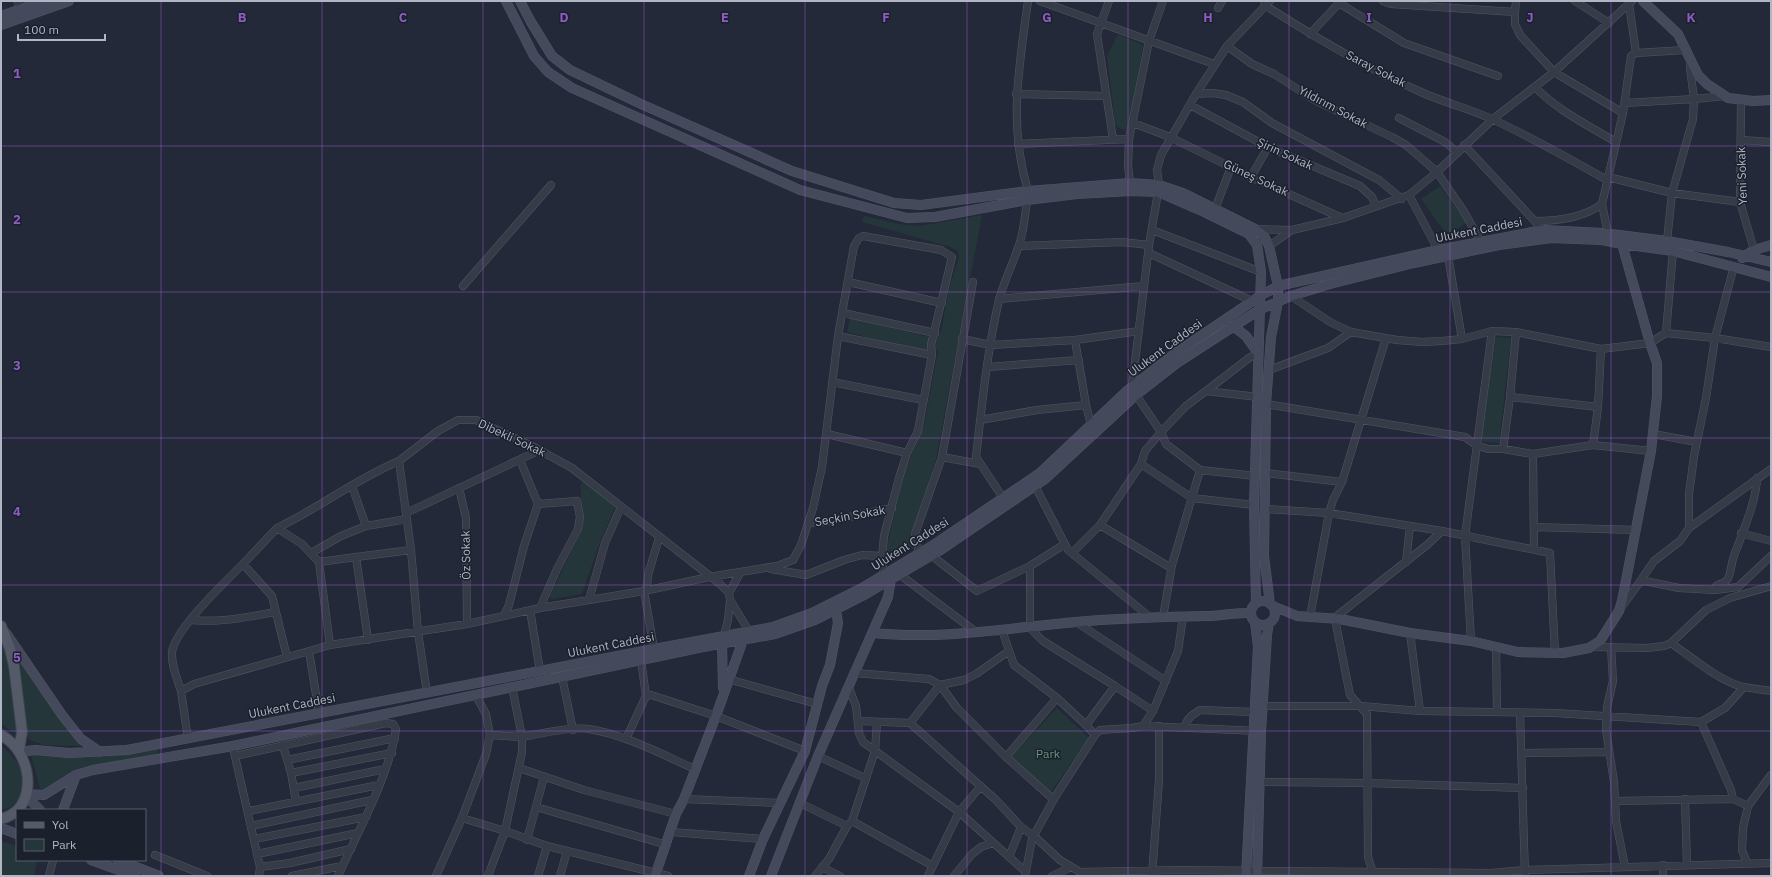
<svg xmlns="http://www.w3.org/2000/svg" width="1772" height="877" font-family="'IBM Plex Sans',sans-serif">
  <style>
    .green { fill: #25363a }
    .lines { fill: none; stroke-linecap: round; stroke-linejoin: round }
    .street-casing { stroke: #515663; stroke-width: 8 }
    .secondary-casing { stroke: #515663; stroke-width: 10 }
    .primary-casing { stroke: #3f4452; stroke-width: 12 }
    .street { stroke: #363b48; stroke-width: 7 }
    .secondary { stroke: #444a5b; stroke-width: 9 }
    .primary { stroke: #545a68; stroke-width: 10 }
    .grid { fill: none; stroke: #8e5cc1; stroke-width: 1; stroke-opacity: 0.55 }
    .labels { text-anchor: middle; stroke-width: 3; stroke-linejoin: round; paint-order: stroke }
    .street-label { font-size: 12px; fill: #b1b6c5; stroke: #1b202d }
    .park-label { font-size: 12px; fill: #6a9479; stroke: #1b202d }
    .grid-label { font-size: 13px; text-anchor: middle; font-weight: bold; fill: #8e5cc1; stroke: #1b202d; stroke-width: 3; stroke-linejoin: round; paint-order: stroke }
  </style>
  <rect width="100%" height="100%" fill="#232938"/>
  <path class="green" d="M 1118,34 L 1143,45 L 1128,128 L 1125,130 L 1119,128 L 1115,123 L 1108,63 L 1107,57 Z
    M 1440,186 L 1467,222 L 1448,236 L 1421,199 Z
    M 982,215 L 936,459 L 911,542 L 912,547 L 887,564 L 885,562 L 889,537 L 904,474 L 924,425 L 938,352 L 935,348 L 938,334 L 941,332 L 949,289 L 959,257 L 958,251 L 951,247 L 862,222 L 864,216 L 898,224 L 920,226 Z
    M 850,318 L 929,337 L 927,352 L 847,332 Z
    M 1496,337 L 1511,338 L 1499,443 L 1483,442 L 1481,438 Z
    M 584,482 L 615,507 L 600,542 L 582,594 L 551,599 L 550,596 L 582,530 C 585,514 579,499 581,484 Z
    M 1,633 L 10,666 L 18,735 L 1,724 Z
    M 16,652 L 86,746 L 43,745 L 28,739 Z
    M 1057,708 L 1089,738 L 1051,792 L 1011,757 Z
    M 1,745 C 7,751 14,757 18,764 C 27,781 22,807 1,810 Z
    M 160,749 L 156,754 L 81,768 L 41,792 L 31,754 C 74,760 117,755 160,749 Z
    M 1,841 L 17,846 L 17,860 L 37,860 L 34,876 L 1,876 Z"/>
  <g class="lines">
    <defs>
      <path id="street" d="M 17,1 L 21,9
        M 1040,1 L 1214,64
        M 1109,1 L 1097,34 L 1113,139
        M 1264,1 L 1266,6 C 1316,38 1368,69 1423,93 C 1446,103 1471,109 1494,120 C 1533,138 1570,159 1607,180
        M 1383,1 L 1391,4 L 1515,12 L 1515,24 L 1520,35 L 1554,72 L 1623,113
        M 1575,1 L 1609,23
        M 1339,3 L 1404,43 L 1498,76
        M 1629,4 L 1636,53
        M 1218,8 L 1222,1
        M 1515,12 L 1516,1
        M 1310,34 L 1341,1
        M 1227,46 L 1252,64 L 1274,74 L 1316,101 L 1392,137 L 1406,145 L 1437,172 L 1463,210 L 1481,242
        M 1535,87 C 1558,111 1588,125 1616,142
        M 1016,94 L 1106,96
        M 1196,94 L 1213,93 L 1226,95 L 1243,102 L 1272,123 L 1379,180 L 1402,199
        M 1741,100 L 1740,202 L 1754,250
        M 1625,103 L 1694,99 L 1690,68 L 1690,60
        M 1190,105 L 1268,147 L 1360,186 L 1372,197 L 1376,206
        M 1399,118 L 1445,142 L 1457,152
        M 1133,123 L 1170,137 L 1251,177 L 1342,218
        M 1741,140 L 1771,142
        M 1018,144 L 1129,139
        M 1464,145 L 1543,230
        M 1251,177 L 1268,147
        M 1608,177 L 1672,193 L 1740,202
        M 1130,183 L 1128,165 L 1129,139 L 1149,41 L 1163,1
        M 1159,185 L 1157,170 L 1161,155 L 1196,94 L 1227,46 L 1270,1
        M 1028,191 C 1008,124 1019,68 1028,1
        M 1409,195 L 1438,250
        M 1215,209 L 1231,167
        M 1535,221 C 1558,221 1583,218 1602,204
        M 1255,229 L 1292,230 L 1343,218 L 1409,195 L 1437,172 L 1493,119 L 1554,72 L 1632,1
        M 1152,230 L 1261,272
        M 1608,234 L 1602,204 L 1623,113 L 1631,56 L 1636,53 L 1685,50
        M 1667,241 L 1672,193 L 1693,119 L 1694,99 L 1725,96
        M 1019,246 L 1122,242 L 1149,245
        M 1269,246 L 1292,230
        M 1149,253 L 1252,301
        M 1448,256 L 1462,339
        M 848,282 L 942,303
        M 463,286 L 551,185
        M 1291,296 L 1330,322 L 1351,332 L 1397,340 L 1422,342 L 1442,341 L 1462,339 L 1492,331 L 1516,332 L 1601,349 L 1650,343 L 1666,333 L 1715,338 L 1771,347
        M 999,299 L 1144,286
        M 843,313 L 935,333
        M 1666,333 L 1673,251
        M 838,336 L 932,355
        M 962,339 L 991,345 L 1075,340 L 1139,331
        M 1075,340 L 1086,405 L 1091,425
        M 988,367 L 1079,360
        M 1269,370 L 1328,348 L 1351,332
        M 832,382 L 923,400
        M 1132,387 L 1149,245 L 1158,192
        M 1206,391 L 1249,358 L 1258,353
        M 1136,395 L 1161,432 L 1166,444 L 1200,470 L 1256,476
        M 1510,397 L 1598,407
        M 1266,404 L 1465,437 L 1476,445 L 1488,449 L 1503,449 L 1533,454 L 1593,445 L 1651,451
        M 980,420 L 1037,410 L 1086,405
        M 827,434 L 907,453
        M 1653,434 L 1697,442
        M 1593,445 L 1598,407 L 1601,349
        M 1503,449 L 1510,397 L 1516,332
        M 1533,454 L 1534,549
        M 942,457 L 980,464
        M 1141,464 L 1192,498 L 1254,505
        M 1266,473 L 1342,482
        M 352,486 L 366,526
        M 1035,486 L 1068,550 L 1151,618
        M 459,488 L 466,518 L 467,624
        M 1003,498 L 976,457 C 982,405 987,351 999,300 C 1004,281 1013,264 1019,245 C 1024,231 1025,216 1027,200
        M 538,504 L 577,501 L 580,517 L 578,529 L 557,569 L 540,608
        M 1266,509 L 1329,513 L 1442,531 L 1550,553 L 1555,653
        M 406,513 L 540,450
        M 808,523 L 825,522 L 892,508
        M 1100,525 L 1171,568
        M 1534,527 L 1636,530
        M 277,528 C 319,508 356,479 399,461
        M 1689,528 L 1771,469
        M 1741,533 L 1771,541
        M 311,553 L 341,536 L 366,526 L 407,519
        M 1072,553 L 1100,525 L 1141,464 L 1145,451 L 1161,432 L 1186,406 L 1206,391 L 1258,397
        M 919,554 L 915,534 L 942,457 L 973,282
        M 931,555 L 977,591 L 1030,566 L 1065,544
        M 319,562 L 356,557
        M 1406,562 L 1410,526
        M 1030,566 L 1030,628 L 1043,641 L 1115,686 L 1153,711
        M 771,569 L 806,575 L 844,560 L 862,555 L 883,556
        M 740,573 L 729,593 L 730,600 L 749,631
        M 899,574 L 976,632
        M 1639,583 L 1654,561 L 1680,541 L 1689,528 L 1689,494 L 1694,456 L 1706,398 L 1715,338 L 1734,266
        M 1715,590 L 1716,586 C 1719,584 1725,583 1727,580 C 1731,575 1731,565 1733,559 C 1741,535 1756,504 1757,478
        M 589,600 L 605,543 L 621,507
        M 1621,608 L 1639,583 L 1645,581 L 1679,588 L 1715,590 L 1738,587 L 1771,556
        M 530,610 L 540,671
        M 504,615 L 509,605 L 524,546 L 538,504 L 520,460
        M 1163,617 L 1172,565 L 1200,470
        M 1310,617 L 1329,513 L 1333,500 L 1342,482 L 1386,338
        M 1333,619 L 1427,545 L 1442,531
        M 1335,619 L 1350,695 L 1367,714 L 1368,857 L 1374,876
        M 191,620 C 220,623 247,617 276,612
        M 1076,622 L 1166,681
        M 1002,630 L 1014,665 L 1057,698 L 1086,725 L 1095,735
        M 1410,633 L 1420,711
        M 724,636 L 728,620 L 730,601
        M 368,640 L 356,557 L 411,550
        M 1471,641 L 1465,536 L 1492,331
        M 1671,643 C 1691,657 1717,679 1740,686 C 1750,689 1761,689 1771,691
        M 1496,647 L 1497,712
        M 1591,647 L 1647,648 L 1664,646 L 1671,643 L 1706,610 L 1730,598 L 1771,586
        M 1611,647 L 1613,681 L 1607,707 L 1606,730 L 1614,782 L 1616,821 L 1625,867
        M 654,649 L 644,591 L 647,587 L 648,575 L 659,538
        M 309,651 L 319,713
        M 287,657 L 272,596 L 243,564 L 277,528 L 302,544 L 319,562 L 330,645
        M 641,660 L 646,696
        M 855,673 L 929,679 L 940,685 L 957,708 L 1006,757 L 1053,799
        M 562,677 L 573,730
        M 728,679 L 817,704
        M 849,688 L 856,706 L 859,733 L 863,742 L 959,812 L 1026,872
        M 181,691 C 177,678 171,665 172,652 C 175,629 226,581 243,564
        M 427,693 L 418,632 L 411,550 L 399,461 L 438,431 L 458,420 L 476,420 L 532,446 L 572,468 L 720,584 L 729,593
        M 475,694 L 486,714 L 490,735 L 522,737 L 512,687
        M 1263,706 L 1361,706 L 1420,711 L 1555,713 L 1701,722 L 1725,708 L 1744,687
        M 1520,713 L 1525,876
        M 859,721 L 910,723
        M 1701,722 L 1731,790 L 1733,799
        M 1086,725 L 1115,686
        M 1143,726 L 1153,711 L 1178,651 L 1183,617
        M 1185,727 C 1187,718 1192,715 1200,710 L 1254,712
        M 188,739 L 181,691 L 194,684 L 330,645 L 467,624 L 540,608 L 644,591 L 709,577 L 777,566 L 793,560 L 801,545 L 813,508 L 822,467 L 838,336 L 854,246 L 859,238 L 863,236 L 941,250 L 952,257 L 931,345 L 932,355 L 918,431 L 907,453 L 899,478 L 884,536 L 882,558 L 884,574
        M 626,739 L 646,696 L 651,695 L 716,716 L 805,751
        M 283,746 L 291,773 L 296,802
        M 234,752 L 260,867 L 259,876
        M 1521,753 L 1609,752
        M 235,756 L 386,723 L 393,724 L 396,729 C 389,777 358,831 338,876
        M 818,756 L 865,778
        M 1006,757 L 1057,698
        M 287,760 L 395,738
        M 519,768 L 584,790 L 676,814
        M 291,773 L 392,753
        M 1260,782 L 1368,783 L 1523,788
        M 294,788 L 385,769
        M 684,799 L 781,803
        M 1685,799 L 1687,865
        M 1615,801 L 1733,799 L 1748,806
        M 800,803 L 847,826
        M 536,807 L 667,845
        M 249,811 L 379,785
        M 462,818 L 486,754 L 490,735
        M 852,821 L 933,866
        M 251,826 L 372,800
        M 1021,827 L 1034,836 L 1060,860 L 1080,872 L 1178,870 L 1491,873 L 1525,870 L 1771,863
        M 671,832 L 763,839
        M 254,839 L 366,817
        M 527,840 L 544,777
        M 257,854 L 358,833
        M 155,855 L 207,876
        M 1009,857 L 1021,827 L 996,800 L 910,723 L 940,685 L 964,680 L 976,674 L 1009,651
        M 1747,863 L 1742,850 L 1743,828 L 1748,806 L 1771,775
        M 1663,865 L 1663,876
        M 260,867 L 290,863 L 351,849
        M 822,867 L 840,876
        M 49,876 L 53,860
        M 292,876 L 342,866
        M 436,876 L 462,818 L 505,831 L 547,846 L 668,876
        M 488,876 L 505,831 L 522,752 L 522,737 C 537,734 574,726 589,729 C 626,735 661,754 695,769
        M 538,876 L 547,846
        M 560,876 L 567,851
        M 815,876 L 829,859 L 847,826 L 852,821 L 875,751 L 877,722
        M 928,876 L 959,812 L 981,786
        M 954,876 L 972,854 L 981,847 L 993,843
        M 1025,876 L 1032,839 L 1055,797 L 1095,735 L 1100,730 L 1132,728 L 1143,726 L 1259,731
        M 1052,876 L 1071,867
        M 1152,876 L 1159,780 L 1159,726"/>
      <path id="secondary" d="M 506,1 L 534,56 L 548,72 L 572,88 L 800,190 L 907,218 L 935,217 L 1027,200 L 1077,194 L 1131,191 L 1158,192 L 1204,212 L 1249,234 L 1257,245 L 1261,272 L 1254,505 L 1256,603
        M 520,1 L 531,22 L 552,56 L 570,70 L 641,104 L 792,171 L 894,203 L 921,205 L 1028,191 L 1130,183 L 1159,185 L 1183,193 L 1255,229 L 1264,236 L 1269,246 L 1278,286 L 1278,302 L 1271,337 L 1266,404 L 1264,556 L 1270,604
        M 1643,1 L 1678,34 L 1698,75 L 1707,84 L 1728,98 L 1753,101 L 1771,100
        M 1,16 L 44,1
        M 1,25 L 69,1
        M 1742,258 L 1754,250 L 1771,245
        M 1233,326 L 1246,336 L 1258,353
        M1251 613a12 12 0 1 1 24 0a12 12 0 1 1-24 0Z
        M 1273,606 L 1297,616 L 1340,619 L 1410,633 L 1471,641 L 1518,652 L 1563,653 L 1589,648 L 1600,641 L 1619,611 L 1622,601 L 1651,451 L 1657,396 L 1657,363 L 1650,343 L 1622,244
        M 6,633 L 62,715 L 81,739 L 100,752
        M 874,633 C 941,640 1008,628 1076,622 C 1119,618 1162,617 1206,616 C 1221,616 1235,612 1251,613
        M 722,644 L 723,688
        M 19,752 L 35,750 L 69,753 L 127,750 L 654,649 L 773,627 L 812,613 L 862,588 L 935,544 L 1040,473 L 1128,390 L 1174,354 L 1260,296 L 1278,286 L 1438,250 L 1543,230 L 1603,233 L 1667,241 L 1728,252 L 1771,262
        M 27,794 L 44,795 L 76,775 L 93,770 L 233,746 L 703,647 L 775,634 L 815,620 L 866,594 L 939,551 L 1045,479 L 1136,395 L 1177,363 L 1259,310 L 1291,296 L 1330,284 L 1414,263 L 1499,245 L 1551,238 L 1602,240 L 1622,244 L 1673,251 L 1771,277
        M 26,796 L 40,810
        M 63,810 L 76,775
        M 1,828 L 17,834
        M 91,860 L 135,876
        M 118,860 L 159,876
        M 655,876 L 676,814 L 684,799 L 716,716 L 743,640
        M 749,876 L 763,839 L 805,751 L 822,686 L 830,665 L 838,623 L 836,609
        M 771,876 L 818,756 L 888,597 L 891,579
        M 1246,876 L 1258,647 L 1255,622
        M 1257,876 L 1261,731 L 1267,635 L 1269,623"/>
      <path id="primary" d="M 1,626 L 10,649 L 14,666 L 22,732 L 19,750
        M 1,735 C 8,739 15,745 19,752 C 33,775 32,811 1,819"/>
    </defs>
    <use href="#street" class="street-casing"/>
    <use href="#secondary" class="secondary-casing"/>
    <use href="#primary" class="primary-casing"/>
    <use href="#street" class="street"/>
    <use href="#secondary" class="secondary"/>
    <use href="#primary" class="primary"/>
  </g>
  <path class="grid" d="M 161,1 L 161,876M 322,1 L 322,876M 483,1 L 483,876M 644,1 L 644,876M 805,1 L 805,876M 967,1 L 967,876M 1128,1 L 1128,876M 1289,1 L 1289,876M 1450,1 L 1450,876M 1611,1 L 1611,876M 1,146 L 1771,146M 1,292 L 1771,292M 1,438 L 1771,438M 1,585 L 1771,585M 1,731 L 1771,731"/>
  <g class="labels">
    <g class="street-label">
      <text transform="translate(1376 69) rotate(27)" y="4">Saray Sokak</text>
      <text transform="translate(1333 107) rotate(28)" y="4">Yıldırım Sokak</text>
      <text transform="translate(1285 154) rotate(25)" y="4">Şirin Sokak</text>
      <text transform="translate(1742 176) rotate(-92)" y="4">Yeni Sokak</text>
      <text transform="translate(1256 178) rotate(25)" y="4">Güneş Sokak</text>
      <text transform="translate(1479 230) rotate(-11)" y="4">Ulukent Caddesi</text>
      <text transform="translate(1165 348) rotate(-36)" y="4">Ulukent Caddesi</text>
      <text transform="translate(512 438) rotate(25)" y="4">Dibekli Sokak</text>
      <text transform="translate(850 516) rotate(-10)" y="4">Seçkin Sokak</text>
      <text transform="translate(910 544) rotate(-32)" y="4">Ulukent Caddesi</text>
      <text transform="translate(466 555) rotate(-91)" y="4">Öz Sokak</text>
      <text transform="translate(611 645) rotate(-11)" y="4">Ulukent Caddesi</text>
      <text transform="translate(292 706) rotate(-11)" y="4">Ulukent Caddesi</text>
    </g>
    <g class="park-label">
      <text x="1048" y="758">Park</text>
    </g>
  </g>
  <g class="grid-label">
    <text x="242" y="22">B</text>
    <text x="403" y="22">C</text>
    <text x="564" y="22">D</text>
    <text x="725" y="22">E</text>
    <text x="886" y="22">F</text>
    <text x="1047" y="22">G</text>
    <text x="1208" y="22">H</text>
    <text x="1369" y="22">I</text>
    <text x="1530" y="22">J</text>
    <text x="1691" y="22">K</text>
    <text x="17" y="78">1</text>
    <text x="17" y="224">2</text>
    <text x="17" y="370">3</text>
    <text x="17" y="516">4</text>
    <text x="17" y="662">5</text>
  </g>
  <rect width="1772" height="877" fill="none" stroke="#b1b6c5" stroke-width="4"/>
  <rect x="16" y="809" width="130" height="52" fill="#1b202d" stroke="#575c6a"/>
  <rect x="24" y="822" width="20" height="6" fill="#545a68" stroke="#575c6a"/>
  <text x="52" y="829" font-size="12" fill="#b1b6c5">Yol</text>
  <rect x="24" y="839" width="20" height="12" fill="#25363a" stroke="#575c6a"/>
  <text x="52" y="849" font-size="12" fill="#b1b6c5">Park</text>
  <path d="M18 34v6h87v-6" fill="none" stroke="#b1b6c5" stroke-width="2"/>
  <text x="24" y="34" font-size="12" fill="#b1b6c5" stroke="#1b202d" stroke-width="3" paint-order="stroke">100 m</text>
</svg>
